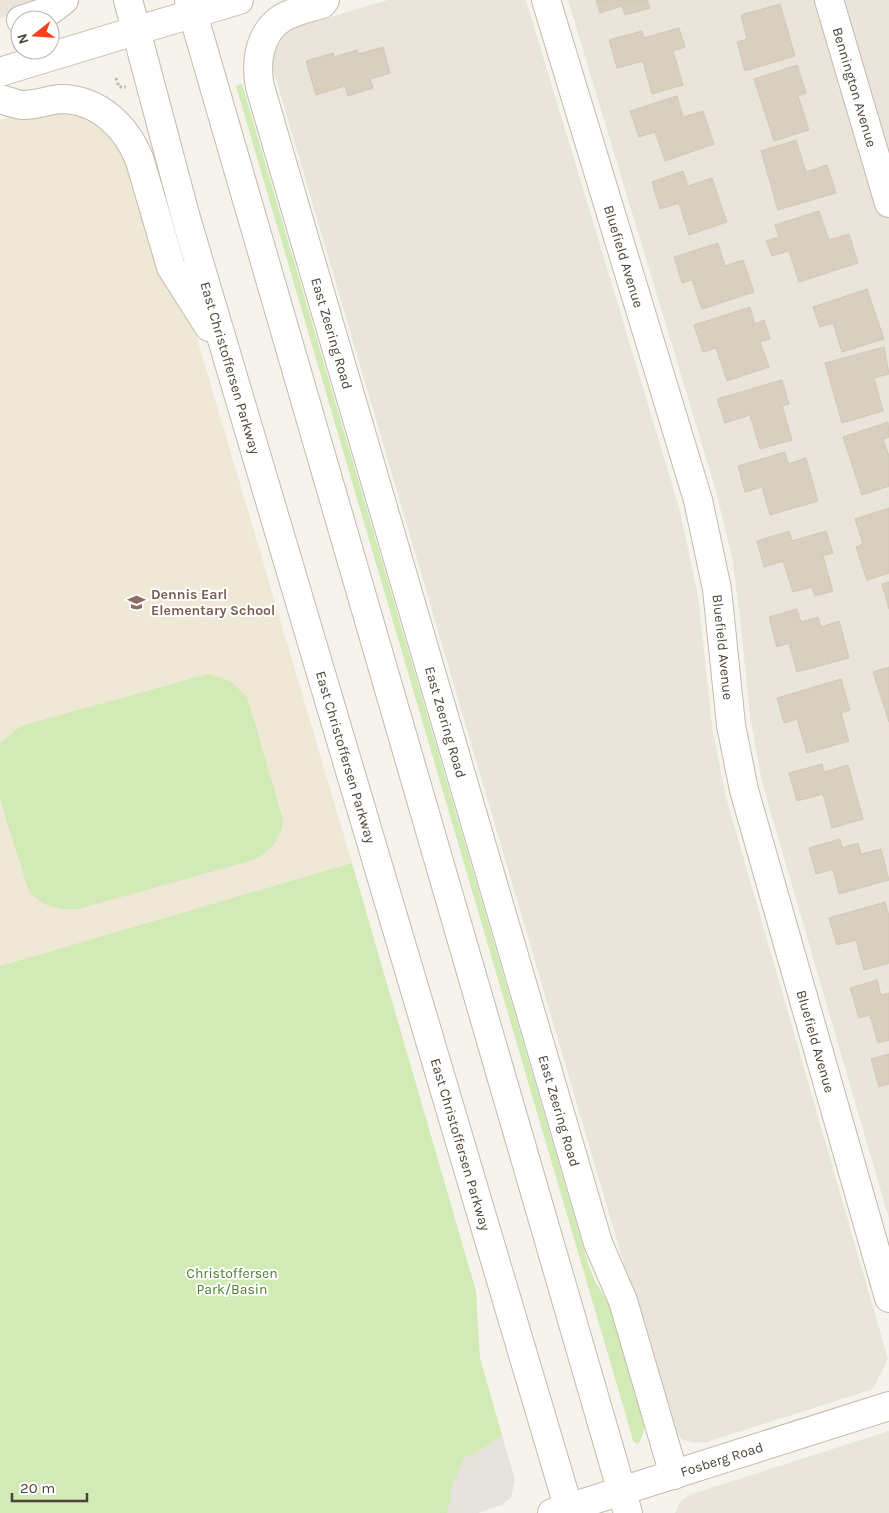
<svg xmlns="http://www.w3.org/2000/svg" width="889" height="1513" font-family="Karla,sans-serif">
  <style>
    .residential { fill: #eae5da }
    .industrial { fill: #e6e2dd }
    .education { fill: #efe8d6 }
    .green { fill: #d2eab5 }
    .building { fill: #d8cfc1; stroke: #d3c7b4 }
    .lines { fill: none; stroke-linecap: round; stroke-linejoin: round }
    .minor-casing { stroke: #c2bbae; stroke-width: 30 }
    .tertiary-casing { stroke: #c2bbae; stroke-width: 30 }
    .path { stroke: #c4b79f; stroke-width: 3; stroke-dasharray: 2.5 2.5; stroke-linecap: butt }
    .minor { stroke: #fff; stroke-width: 28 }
    .tertiary { stroke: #fff; stroke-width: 28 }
    .labels { text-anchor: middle; stroke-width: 4; stroke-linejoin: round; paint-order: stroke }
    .street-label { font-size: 14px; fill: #4b4439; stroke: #fff }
    .education-label { font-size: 14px; font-weight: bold; fill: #785e54; stroke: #fff; text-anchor: start }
    .park-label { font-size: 14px; fill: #4a7f2a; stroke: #fff }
  </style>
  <rect width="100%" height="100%" fill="#f6f3ec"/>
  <path class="residential" d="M 0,0 L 46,0 L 24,11 L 0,18 Z
    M 388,0 L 526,0 L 679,507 L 698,596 L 713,732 L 726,797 L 888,1359 L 873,1389 L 707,1442 L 695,1443 L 683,1440 L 672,1428 L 271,62 L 270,49 L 286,30 Z
    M 568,0 L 889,0 L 889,1219 L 762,782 L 750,717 L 741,625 L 732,557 L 716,491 Z
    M 889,1431 L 889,1513 L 675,1513 L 681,1501 L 692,1494 Z"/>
  <path class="industrial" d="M 502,1435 L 515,1480 L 511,1497 L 502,1505 L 478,1513 L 447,1513 L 452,1498 L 448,1496 L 465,1455 L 471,1457 Z"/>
  <path class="education" d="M 40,109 L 72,110 L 106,129 L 127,156 L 166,283 L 196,335 L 352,863 L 0,966 L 0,120 Z"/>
  <path class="green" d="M 242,84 L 588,1263 L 595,1281 L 614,1314 L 645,1423 L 642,1437 L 638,1444 L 633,1441 L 631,1433 L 236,86 Z
    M 208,674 L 230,681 L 247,697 L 283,819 C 282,838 271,851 254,860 L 78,909 L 61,909 L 44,904 L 31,894 L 27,886 L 0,799 L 0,743 L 21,726 Z
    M 352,863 L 476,1291 L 480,1358 L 502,1435 L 471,1457 L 465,1455 L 449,1495 L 452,1498 L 447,1513 L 0,1513 L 0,966 Z"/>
  <path class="building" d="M 596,0 L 647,0 L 650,8 L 625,15 L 622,6 L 600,13 Z
    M 780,4 L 795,56 L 745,71 L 737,42 L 747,39 L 741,15 Z
    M 679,28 L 685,47 L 673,51 L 683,85 L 652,94 L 643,61 L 617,68 L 609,40 L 642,31 L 644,38 Z
    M 383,47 L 390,73 L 370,79 L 373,88 L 348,96 L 345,86 L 316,95 L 306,61 L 333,53 L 334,57 L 357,50 L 358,54 Z
    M 797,65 L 806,93 L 798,96 L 809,130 L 774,141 L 754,79 Z
    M 677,96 L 683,117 L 703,111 L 714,144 L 665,161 L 655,132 L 639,137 L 630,111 Z
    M 796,140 L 806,172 L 827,165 L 836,193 L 778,210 L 761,151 Z
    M 683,171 L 688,186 L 712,178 L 727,222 L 689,235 L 679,203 L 660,209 L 652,182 Z
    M 819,211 L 829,240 L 849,234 L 858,263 L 799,282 L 789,251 L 772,256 L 766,241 L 779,237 L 775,225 Z
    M 718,243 L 725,266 L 743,260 L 754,292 L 702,309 L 692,280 L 682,283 L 674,257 Z
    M 867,289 L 884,339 L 842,352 L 833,323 L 820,327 L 813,307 Z
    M 750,307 L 755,324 L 764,320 L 770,339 L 760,342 L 769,367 L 727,381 L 716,348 L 703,352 L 694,325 Z
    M 884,347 L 889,374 L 874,378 L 883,411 L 842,423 L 825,363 Z
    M 782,380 L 789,404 L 782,406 L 792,440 L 760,449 L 750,415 L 725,423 L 717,399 Z
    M 888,422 L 889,437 L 883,439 L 889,456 L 889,486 L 862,495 L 843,437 Z
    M 785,452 L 788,464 L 806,458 L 818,501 L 770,515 L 762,487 L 745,492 L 738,466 Z
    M 889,508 L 889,573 L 867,580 L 856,547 L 863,544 L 855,519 Z
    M 789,531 L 792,541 L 826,531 L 833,553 L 823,556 L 833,591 L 815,596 L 812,587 L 793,592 L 783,561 L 764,567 L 757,541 Z
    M 889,582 L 889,609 L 882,584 Z
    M 797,609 L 801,622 L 818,617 L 821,627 L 839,621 L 849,658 L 797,672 L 789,643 L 777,647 L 769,617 Z
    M 889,667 L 889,722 L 873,672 Z
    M 841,679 L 850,710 L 841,713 L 849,741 L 807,753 L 797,719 L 784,723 L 777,698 Z
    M 822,764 L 824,772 L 848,765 L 863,819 L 832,828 L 823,794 L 797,801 L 789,773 Z
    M 840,839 L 842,848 L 858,843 L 861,854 L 881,849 L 889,880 L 839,894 L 833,869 L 816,874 L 809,848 Z
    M 885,902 L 889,916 L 889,963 L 864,970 L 856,940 L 837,945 L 829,918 Z
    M 877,980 L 881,995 L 889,993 L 889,1040 L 878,1043 L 870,1015 L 859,1018 L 850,988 Z
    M 889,1054 L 889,1084 L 879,1087 L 871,1059 Z"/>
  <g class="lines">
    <defs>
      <g id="minor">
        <path id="s1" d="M 325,0 L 322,4 C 309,8 294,11 282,18 C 259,33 255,63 260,87 L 598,1243 L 623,1301 L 674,1475"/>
        <path id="s2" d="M 546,0 L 698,500 L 717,589 L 731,725 L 744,790 L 889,1298"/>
        <path id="s3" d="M 829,0 L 889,203"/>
        <path d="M 0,72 L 135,31"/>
        <path id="s4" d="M 552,1513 L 889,1406"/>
      </g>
      <g id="tertiary">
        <path id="s5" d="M 128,0 L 186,218 L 570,1513"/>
        <path d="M 189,0 L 628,1513"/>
        <path d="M 21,20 L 51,10 L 64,0"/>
        <path d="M 135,31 L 239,0"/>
        <path d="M 0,99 C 7,101 15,104 22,105 C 34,106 48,100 60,99 C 99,99 127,127 140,161 L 171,267 L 209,327"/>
      </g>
    </defs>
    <use href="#minor" class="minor-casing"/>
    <use href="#tertiary" class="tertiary-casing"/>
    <path class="path" d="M 116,78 L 119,87 L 126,87"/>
    <use href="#minor" class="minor"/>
    <use href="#tertiary" class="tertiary"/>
  </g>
  <defs>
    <symbol id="school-bare" viewBox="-9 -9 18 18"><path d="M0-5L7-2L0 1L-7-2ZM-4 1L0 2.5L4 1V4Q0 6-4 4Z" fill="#8d6e63" stroke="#fff" stroke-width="2.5" paint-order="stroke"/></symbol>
  </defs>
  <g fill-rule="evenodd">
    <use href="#school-bare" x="124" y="590" width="25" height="25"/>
  </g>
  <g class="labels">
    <g class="street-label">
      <text dy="5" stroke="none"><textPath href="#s3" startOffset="91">Bennington Avenue</textPath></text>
      <text dy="5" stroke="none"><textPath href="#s2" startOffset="268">Bluefield Avenue</textPath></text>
      <text dy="5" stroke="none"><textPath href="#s1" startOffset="381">East Zeering Road</textPath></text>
      <text dy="5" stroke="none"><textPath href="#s5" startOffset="382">East Christoffersen Parkway</textPath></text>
      <text dy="5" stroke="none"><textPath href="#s2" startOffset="672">Bluefield Avenue</textPath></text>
      <text dy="5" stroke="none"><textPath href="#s1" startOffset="786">East Zeering Road</textPath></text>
      <text dy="5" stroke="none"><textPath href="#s5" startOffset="788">East Christoffersen Parkway</textPath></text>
      <text dy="5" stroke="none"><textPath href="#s2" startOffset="1078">Bluefield Avenue</textPath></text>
      <text dy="5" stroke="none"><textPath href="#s1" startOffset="1191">East Zeering Road</textPath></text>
      <text dy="5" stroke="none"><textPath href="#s5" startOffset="1192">East Christoffersen Parkway</textPath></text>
      <text dy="5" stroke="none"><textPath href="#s4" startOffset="178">Fosberg Road</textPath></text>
    </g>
    <g class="education-label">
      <text x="151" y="599">Dennis Earl<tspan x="151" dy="16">Elementary School</tspan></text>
    </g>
    <g class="park-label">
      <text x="232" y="1278">Christoffersen<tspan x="232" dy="16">Park/Basin</tspan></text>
    </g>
  </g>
  <g transform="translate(35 35) rotate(253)"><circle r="24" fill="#ffffff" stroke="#b7b4b0"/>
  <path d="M0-4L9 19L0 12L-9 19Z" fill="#fc3f1d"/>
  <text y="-8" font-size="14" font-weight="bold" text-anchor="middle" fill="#4b4439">N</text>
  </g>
  <path d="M12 1493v8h75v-8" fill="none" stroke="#4b4439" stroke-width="2.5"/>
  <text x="20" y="1493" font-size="15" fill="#4b4439" stroke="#ffffff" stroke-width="4" paint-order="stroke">20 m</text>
</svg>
